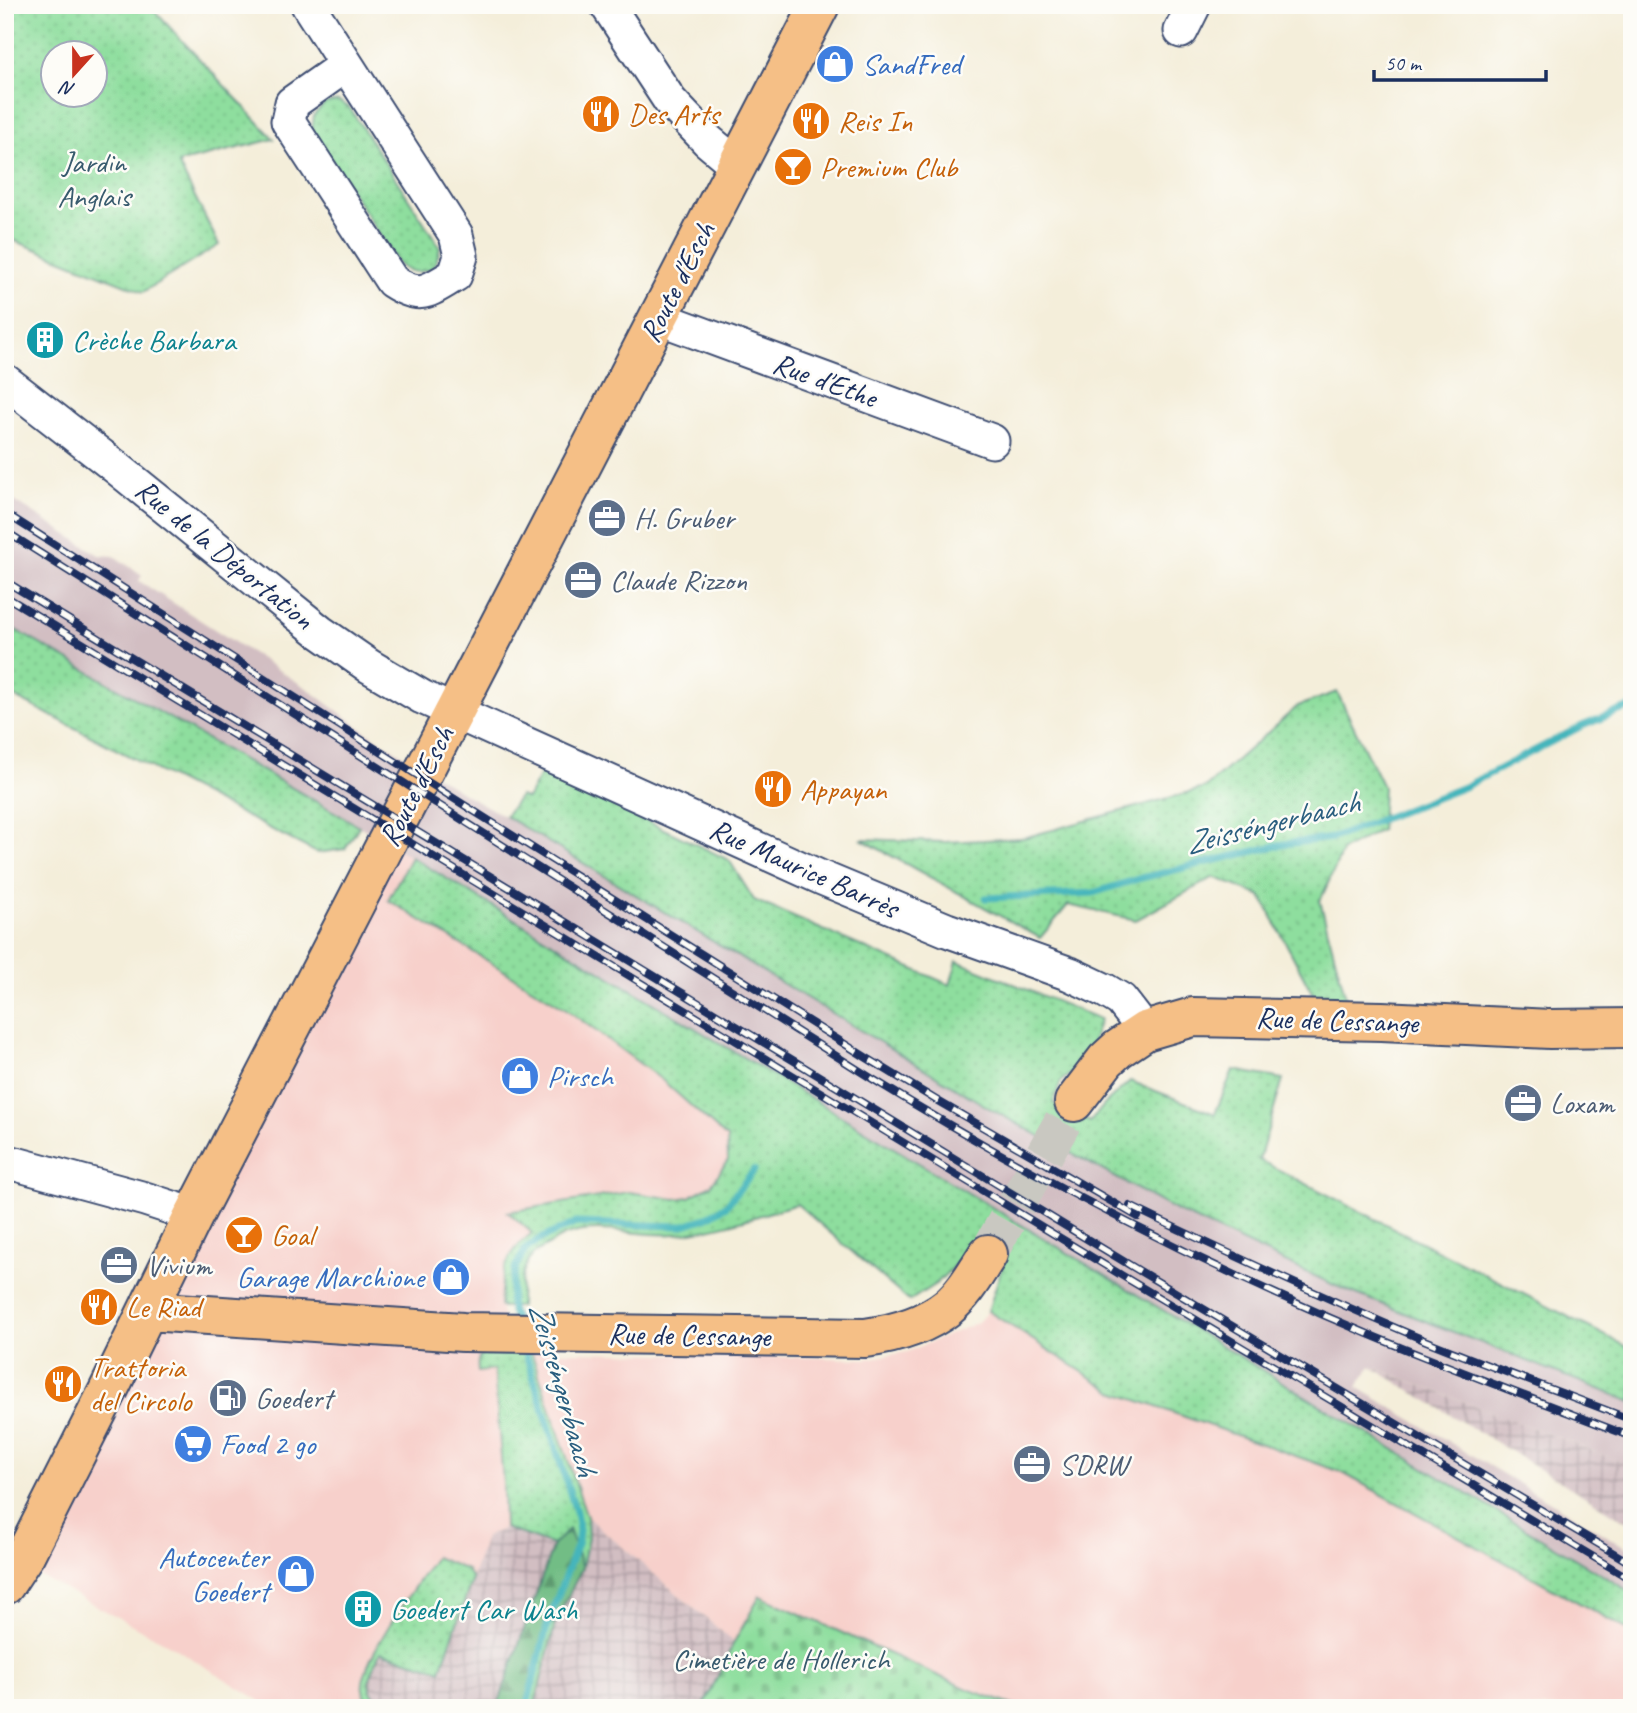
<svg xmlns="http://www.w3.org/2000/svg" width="1637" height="1713" font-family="Caveat,sans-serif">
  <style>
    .built { fill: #f7d0cb }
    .industrial { fill: url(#industrial-grid) }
    .railway { fill: #d2bec2 }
    .grass { fill: url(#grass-dots); stroke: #54867e; stroke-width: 2; fill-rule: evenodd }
    .forest { fill: url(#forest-firs); stroke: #467672; stroke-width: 2 }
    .cemetery { fill: url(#cemetery-stones); stroke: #54867e; stroke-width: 2 }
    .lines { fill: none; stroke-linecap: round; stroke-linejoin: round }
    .stream { stroke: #45b5bc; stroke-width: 7 }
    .major-tunnel { stroke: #c9c8c1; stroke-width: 38; stroke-dasharray: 38 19; stroke-linecap: butt }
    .minor-casing { stroke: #3c4c71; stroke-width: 37 }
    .major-casing { stroke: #3c4c71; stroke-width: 42 }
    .minor { stroke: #fff; stroke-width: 33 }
    .major { stroke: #f5bf86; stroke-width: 38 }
    .rail-casing { stroke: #1b2f5e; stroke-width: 8 }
    .rail { stroke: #fdfcf7; stroke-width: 5; stroke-dasharray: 16; stroke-linecap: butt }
    .labels { text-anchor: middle; stroke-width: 5; stroke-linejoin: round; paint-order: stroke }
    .shop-label { font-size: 30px; fill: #366cbe; stroke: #fdfcf7; text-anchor: start }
    .food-label { font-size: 30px; fill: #c56008; stroke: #fdfcf7; text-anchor: start }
    .park-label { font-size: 30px; fill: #385b6e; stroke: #fdfcf7 }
    .street-label { font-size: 30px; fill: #1b2f5e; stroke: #fdfcf7 }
    .culture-label { font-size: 30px; fill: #0d838f; stroke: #fdfcf7; text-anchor: start }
    .service-label { font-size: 30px; fill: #4e5e75; stroke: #fdfcf7; text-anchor: start }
    .water-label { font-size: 32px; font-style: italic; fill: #2a5e7f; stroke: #fdfcf7 }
  </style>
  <defs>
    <pattern id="industrial-grid" width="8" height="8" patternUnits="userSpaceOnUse" patternTransform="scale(1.75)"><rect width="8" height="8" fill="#d2bec2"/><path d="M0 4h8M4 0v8" fill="none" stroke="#aa9ba1"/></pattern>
    <pattern id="grass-dots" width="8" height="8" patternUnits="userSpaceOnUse" patternTransform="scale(1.75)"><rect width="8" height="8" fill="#8ede9e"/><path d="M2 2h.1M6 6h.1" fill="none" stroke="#7abf8a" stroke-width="1.8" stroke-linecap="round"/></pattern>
    <pattern id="forest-firs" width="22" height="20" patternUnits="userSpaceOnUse" patternTransform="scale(1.75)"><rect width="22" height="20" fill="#72bd85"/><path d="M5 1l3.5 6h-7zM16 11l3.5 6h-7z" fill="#5d9a70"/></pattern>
    <pattern id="cemetery-stones" width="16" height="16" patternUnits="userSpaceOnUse" patternTransform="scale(1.75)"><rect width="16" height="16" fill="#8ede9e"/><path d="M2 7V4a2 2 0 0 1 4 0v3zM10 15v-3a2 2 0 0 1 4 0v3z" fill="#7abf8a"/></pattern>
  </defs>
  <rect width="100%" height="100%" fill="#fdfcf7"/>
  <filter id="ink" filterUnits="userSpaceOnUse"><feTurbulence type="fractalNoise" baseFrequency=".0143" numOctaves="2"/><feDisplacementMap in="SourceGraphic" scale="14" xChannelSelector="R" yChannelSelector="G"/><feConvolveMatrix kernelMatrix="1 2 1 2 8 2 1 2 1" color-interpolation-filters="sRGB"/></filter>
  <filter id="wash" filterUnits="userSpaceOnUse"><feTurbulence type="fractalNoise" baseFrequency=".00686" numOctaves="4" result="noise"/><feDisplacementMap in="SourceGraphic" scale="28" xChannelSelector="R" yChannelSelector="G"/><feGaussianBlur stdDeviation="1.57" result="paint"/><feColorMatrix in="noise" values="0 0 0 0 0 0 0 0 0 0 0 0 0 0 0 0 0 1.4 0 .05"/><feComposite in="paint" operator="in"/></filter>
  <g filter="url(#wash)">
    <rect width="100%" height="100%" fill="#f4eeda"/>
    <path class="built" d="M 387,843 L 411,857 L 389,900 L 565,1008 L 662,1080 L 727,1138 L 728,1160 L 711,1185 L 689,1197 L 675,1199 L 629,1192 L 509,1213 L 533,1233 L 521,1242 L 508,1257 L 503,1271 L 501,1285 L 500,1307 L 512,1350 L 494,1370 L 503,1482 L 504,1528 L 485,1537 L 472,1579 L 467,1570 L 435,1557 L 374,1651 L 362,1680 L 363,1693 L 375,1708 L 272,1708 L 170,1645 L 19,1565 Z
      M 988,1311 L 1114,1392 L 1341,1472 L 1632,1632 L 1632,1708 L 1020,1708 L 970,1690 L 760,1596 L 734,1642 L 587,1517 L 531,1351 L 866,1359 L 907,1352 L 977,1323 Z"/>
    <path class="industrial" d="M 1370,1366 L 1632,1466 L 1632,1525 Z
      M 587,1517 L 734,1642 L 703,1708 L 534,1708 L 555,1624 L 582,1568 L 588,1538 Z
      M 504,1528 L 553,1545 L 497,1708 L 384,1708 L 370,1691 L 369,1681 L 380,1651 L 442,1670 L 485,1537 Z"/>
    <path class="railway" d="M 5,495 L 99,555 L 114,556 L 142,575 L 139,581 L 308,689 L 365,731 L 468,796 L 504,816 L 520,796 L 1060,1081 L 1053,1103 L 1090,1122 L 1632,1349 L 1632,1466 L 1371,1366 L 1357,1387 L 1632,1551 L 1632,1593 L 359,826 L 5,624 Z"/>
    <path class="grass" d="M 5,5 L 149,5 L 274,139 L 178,163 L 219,245 L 143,292 L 13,240 L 5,247 ZM 52,52 L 94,52 L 94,94 L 52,94 Z
      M 338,101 L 349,107 L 440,247 L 438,256 L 433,268 C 419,273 411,274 399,265 L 312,130 L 314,115 L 325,103 Z
      M 5,624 L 359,826 L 345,849 L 317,853 L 5,692 Z
      M 1337,692 L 1383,787 L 1381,830 L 1343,850 L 1320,901 L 1347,1002 L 1315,998 L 1261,896 L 1214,877 L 1136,920 L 1068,905 L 1040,938 L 861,839 L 945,842 L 1023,838 L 1205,788 L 1298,706 Z
      M 542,771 L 729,860 L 754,900 L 950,985 L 957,961 L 1100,1019 L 1086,1062 L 1061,1081 L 1053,1103 L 1090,1122 L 1105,1104 L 1130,1081 L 1215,1114 L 1233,1070 L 1283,1079 L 1259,1160 L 1632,1349 L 1632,1402 L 1336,1286 L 1177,1211 L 994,1111 L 505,816 L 520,796 L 527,799 Z
      M 411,857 L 1632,1593 L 1632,1632 L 1341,1472 L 1114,1392 L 988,1311 L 1003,1264 L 975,1245 L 937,1283 L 909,1301 L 797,1204 C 757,1216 717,1230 676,1234 C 633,1238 588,1217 550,1244 C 544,1247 536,1251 532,1256 C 520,1269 520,1290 520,1307 L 500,1307 C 502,1271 503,1256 532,1233 L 508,1212 L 629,1192 L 675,1199 L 689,1197 L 711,1185 L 728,1160 L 727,1138 L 662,1080 L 565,1008 L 388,900 Z
      M 485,1350 L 531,1351 L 587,1517 L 588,1538 L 582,1568 L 569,1530 L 553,1545 L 504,1528 L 503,1482 L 494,1370 L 478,1372 C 477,1362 477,1357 485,1350 Z
      M 435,1557 L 467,1570 L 472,1579 L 441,1670 L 380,1652 L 369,1681 L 370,1690 L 384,1708 L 375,1708 C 371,1703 364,1697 363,1690 C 357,1665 419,1581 435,1557 Z
      M 548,1623 L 555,1624 L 534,1708 L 526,1708 Z"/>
    <path class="forest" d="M 569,1529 L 582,1568 L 555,1624 L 548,1623 L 526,1708 L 497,1708 L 553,1545 Z"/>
    <path class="cemetery" d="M 760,1596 L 970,1690 L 1020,1708 L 703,1708 L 734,1642 Z"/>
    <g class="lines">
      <path class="stream" d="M 986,898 L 1093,893 L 1141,878 L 1284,844 L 1333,838 L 1464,787 L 1582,726 L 1632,706
        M 515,1321 L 510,1305 L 512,1284 L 516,1266 L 526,1249 L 542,1238 L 576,1223 L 681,1226 L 706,1218 L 726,1206 L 754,1170
        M 523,1345 L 576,1512 L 579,1530 L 578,1541 L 548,1623 L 526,1708"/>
    </g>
  </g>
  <g filter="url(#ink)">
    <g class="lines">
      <path class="major-tunnel" d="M 988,1254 L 1074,1102"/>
      <defs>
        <path id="minor" d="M 308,5 L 456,235 L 461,256 L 455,275 C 427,291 421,300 392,281 L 288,121 L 292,103 L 346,65
          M 607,5 L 670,101 L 707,140 L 738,166
          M 1181,31 L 1194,5
          M 659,318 L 992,441
          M 5,381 L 117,468 L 320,632 L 369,666 L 422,697 L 822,878 L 947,930 L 1070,974 L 1106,991 L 1121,1000 L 1145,1031
          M 5,1161 L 145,1199 L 194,1215"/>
        <path id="major" d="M 1074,1102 L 1106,1060 L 1118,1049 L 1145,1031 L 1193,1017 L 1382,1021 L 1550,1029 L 1632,1028
          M 148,1311 L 463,1332 L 865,1338 C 895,1334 924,1326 948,1307 C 965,1293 976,1272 988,1254
          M 5,1585 L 26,1553 L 108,1391 L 194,1215 L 820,5"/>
      </defs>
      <use href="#minor" class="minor-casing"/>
      <use href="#major" class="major-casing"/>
      <use href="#minor" class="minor"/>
      <use href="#major" class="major"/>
      <defs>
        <path id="rail" d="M 5,513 L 461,803 L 867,1058 L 936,1100 L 1138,1217
          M 5,531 L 871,1078 C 1032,1177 1200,1264 1375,1337 C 1460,1372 1546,1404 1632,1437
          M 5,581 L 1133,1267 L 1632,1564
          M 5,596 L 1126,1278 L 1632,1580
          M 1130,1206 C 1227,1253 1325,1298 1424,1340 C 1493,1368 1563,1393 1632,1420"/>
      </defs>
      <use href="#rail" class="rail-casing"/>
      <use href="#rail" class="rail"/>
    </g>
  </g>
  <defs>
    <symbol id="shop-disc" viewBox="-11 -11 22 22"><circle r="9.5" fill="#3f7fe0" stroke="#fdfcf7"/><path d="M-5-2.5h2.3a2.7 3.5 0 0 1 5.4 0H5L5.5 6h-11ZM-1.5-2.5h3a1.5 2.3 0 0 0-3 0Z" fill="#fff"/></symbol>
    <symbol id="restaurant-disc" viewBox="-11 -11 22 22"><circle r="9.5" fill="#e8710a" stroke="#fdfcf7"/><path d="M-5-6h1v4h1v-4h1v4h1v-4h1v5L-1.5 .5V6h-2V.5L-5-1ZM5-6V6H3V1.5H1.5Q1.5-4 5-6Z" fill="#fff"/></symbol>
    <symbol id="bar-disc" viewBox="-11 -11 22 22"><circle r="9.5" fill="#e8710a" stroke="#fdfcf7"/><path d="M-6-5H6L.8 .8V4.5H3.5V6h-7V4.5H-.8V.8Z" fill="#fff"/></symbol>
    <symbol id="building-disc" viewBox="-11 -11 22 22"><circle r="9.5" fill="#0f9aa8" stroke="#fdfcf7"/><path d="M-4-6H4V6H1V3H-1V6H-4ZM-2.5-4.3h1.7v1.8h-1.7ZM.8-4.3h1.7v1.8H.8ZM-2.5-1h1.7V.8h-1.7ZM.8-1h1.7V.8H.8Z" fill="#fff"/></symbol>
    <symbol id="office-disc" viewBox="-11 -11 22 22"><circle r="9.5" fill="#5c6f8a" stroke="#fdfcf7"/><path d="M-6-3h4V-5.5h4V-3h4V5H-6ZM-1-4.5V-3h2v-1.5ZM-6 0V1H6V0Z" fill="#fff"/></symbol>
    <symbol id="fuel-disc" viewBox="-11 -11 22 22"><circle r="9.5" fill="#5c6f8a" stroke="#fdfcf7"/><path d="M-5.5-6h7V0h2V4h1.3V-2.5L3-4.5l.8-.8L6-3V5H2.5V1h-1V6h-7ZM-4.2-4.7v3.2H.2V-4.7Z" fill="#fff"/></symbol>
    <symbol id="supermarket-disc" viewBox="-11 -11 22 22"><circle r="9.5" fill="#3f7fe0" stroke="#fdfcf7"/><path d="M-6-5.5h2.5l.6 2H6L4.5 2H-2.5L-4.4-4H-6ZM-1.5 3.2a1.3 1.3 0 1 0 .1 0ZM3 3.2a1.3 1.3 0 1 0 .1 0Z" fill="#fff"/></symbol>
  </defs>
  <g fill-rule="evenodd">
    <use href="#shop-disc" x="813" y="42" width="44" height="44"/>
    <use href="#restaurant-disc" x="579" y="92" width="44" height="44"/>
    <use href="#restaurant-disc" x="789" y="99" width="44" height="44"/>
    <use href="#bar-disc" x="771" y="145" width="44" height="44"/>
    <use href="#building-disc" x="23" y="318" width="44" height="44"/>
    <use href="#office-disc" x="585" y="496" width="44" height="44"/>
    <use href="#office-disc" x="561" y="558" width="44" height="44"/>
    <use href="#restaurant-disc" x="751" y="767" width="44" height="44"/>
    <use href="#shop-disc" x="498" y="1054" width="44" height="44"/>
    <use href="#office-disc" x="1501" y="1081" width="44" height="44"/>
    <use href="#bar-disc" x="222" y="1213" width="44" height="44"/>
    <use href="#office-disc" x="97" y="1243" width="44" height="44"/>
    <use href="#shop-disc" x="429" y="1255" width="44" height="44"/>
    <use href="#restaurant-disc" x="77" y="1285" width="44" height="44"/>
    <use href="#restaurant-disc" x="41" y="1362" width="44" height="44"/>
    <use href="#fuel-disc" x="206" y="1376" width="44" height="44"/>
    <use href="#supermarket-disc" x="171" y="1422" width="44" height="44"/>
    <use href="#office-disc" x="1010" y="1442" width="44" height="44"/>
    <use href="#shop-disc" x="274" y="1552" width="44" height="44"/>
    <use href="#building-disc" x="341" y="1587" width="44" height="44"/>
  </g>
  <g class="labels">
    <g class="shop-label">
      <text x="862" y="74">SandFred</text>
      <text x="547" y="1086">Pirsch</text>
      <text x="424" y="1287" text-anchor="end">Garage Marchione</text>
      <text x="220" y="1454">Food 2 go</text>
      <text x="269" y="1567" text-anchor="end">Autocenter<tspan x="269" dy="34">Goedert</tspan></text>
    </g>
    <g class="food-label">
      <text x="628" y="124">Des Arts</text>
      <text x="838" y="131">Reis In</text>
      <text x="820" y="177">Premium Club</text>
      <text x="800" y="799">Appayan</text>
      <text x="271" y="1245">Goal</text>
      <text x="126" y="1317">Le Riad</text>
      <text x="90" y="1377">Trattoria<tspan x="90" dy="34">del Circolo</tspan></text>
    </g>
    <g class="park-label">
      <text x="94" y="172">Jardin<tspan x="94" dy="34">Anglais</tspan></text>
      <text x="781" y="1669">Cimetière de Hollerich</text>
    </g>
    <g class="street-label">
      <text transform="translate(677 282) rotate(-63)" y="10">Route d'Esch</text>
      <text transform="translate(825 380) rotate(20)" y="10">Rue d'Ethe</text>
      <text transform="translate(225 554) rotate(39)" y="10">Rue de la Déportation</text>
      <text transform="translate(416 786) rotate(-63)" y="10">Route d'Esch</text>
      <text transform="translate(804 868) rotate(24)" y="10">Rue Maurice Barrès</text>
      <text transform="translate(1337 1020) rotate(2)" y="10">Rue de Cessange</text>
      <text transform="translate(689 1335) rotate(1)" y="10">Rue de Cessange</text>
    </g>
    <g class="culture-label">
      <text x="72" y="350">Crèche Barbara</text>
      <text x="390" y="1619">Goedert Car Wash</text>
    </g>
    <g class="service-label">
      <text x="634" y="528">H. Gruber</text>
      <text x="610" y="590">Claude Rizzon</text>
      <text x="1550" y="1113">Loxam</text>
      <text x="146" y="1275">Vivium</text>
      <text x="255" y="1408">Goedert</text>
      <text x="1059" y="1474">SDRW</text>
    </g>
    <g class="water-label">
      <text transform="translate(1272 822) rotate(-14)" y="11">Zeisséngerbaach</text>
      <text transform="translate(564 1389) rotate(74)" y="11">Zeisséngerbaach</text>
    </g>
  </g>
  <rect width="1637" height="1713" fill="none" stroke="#fdfcf7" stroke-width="28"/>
  <g transform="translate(74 74) rotate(201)"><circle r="33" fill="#fdfcf7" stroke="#a3aaba" stroke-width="2"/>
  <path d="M0-5L12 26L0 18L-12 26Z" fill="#c8321e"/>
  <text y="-10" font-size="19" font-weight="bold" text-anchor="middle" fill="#1b2f5e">N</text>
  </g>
  <path d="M1374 70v10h172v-10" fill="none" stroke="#1b2f5e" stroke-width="3.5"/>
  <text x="1385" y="70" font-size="21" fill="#1b2f5e" stroke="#fdfcf7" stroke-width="5" paint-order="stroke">50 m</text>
</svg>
